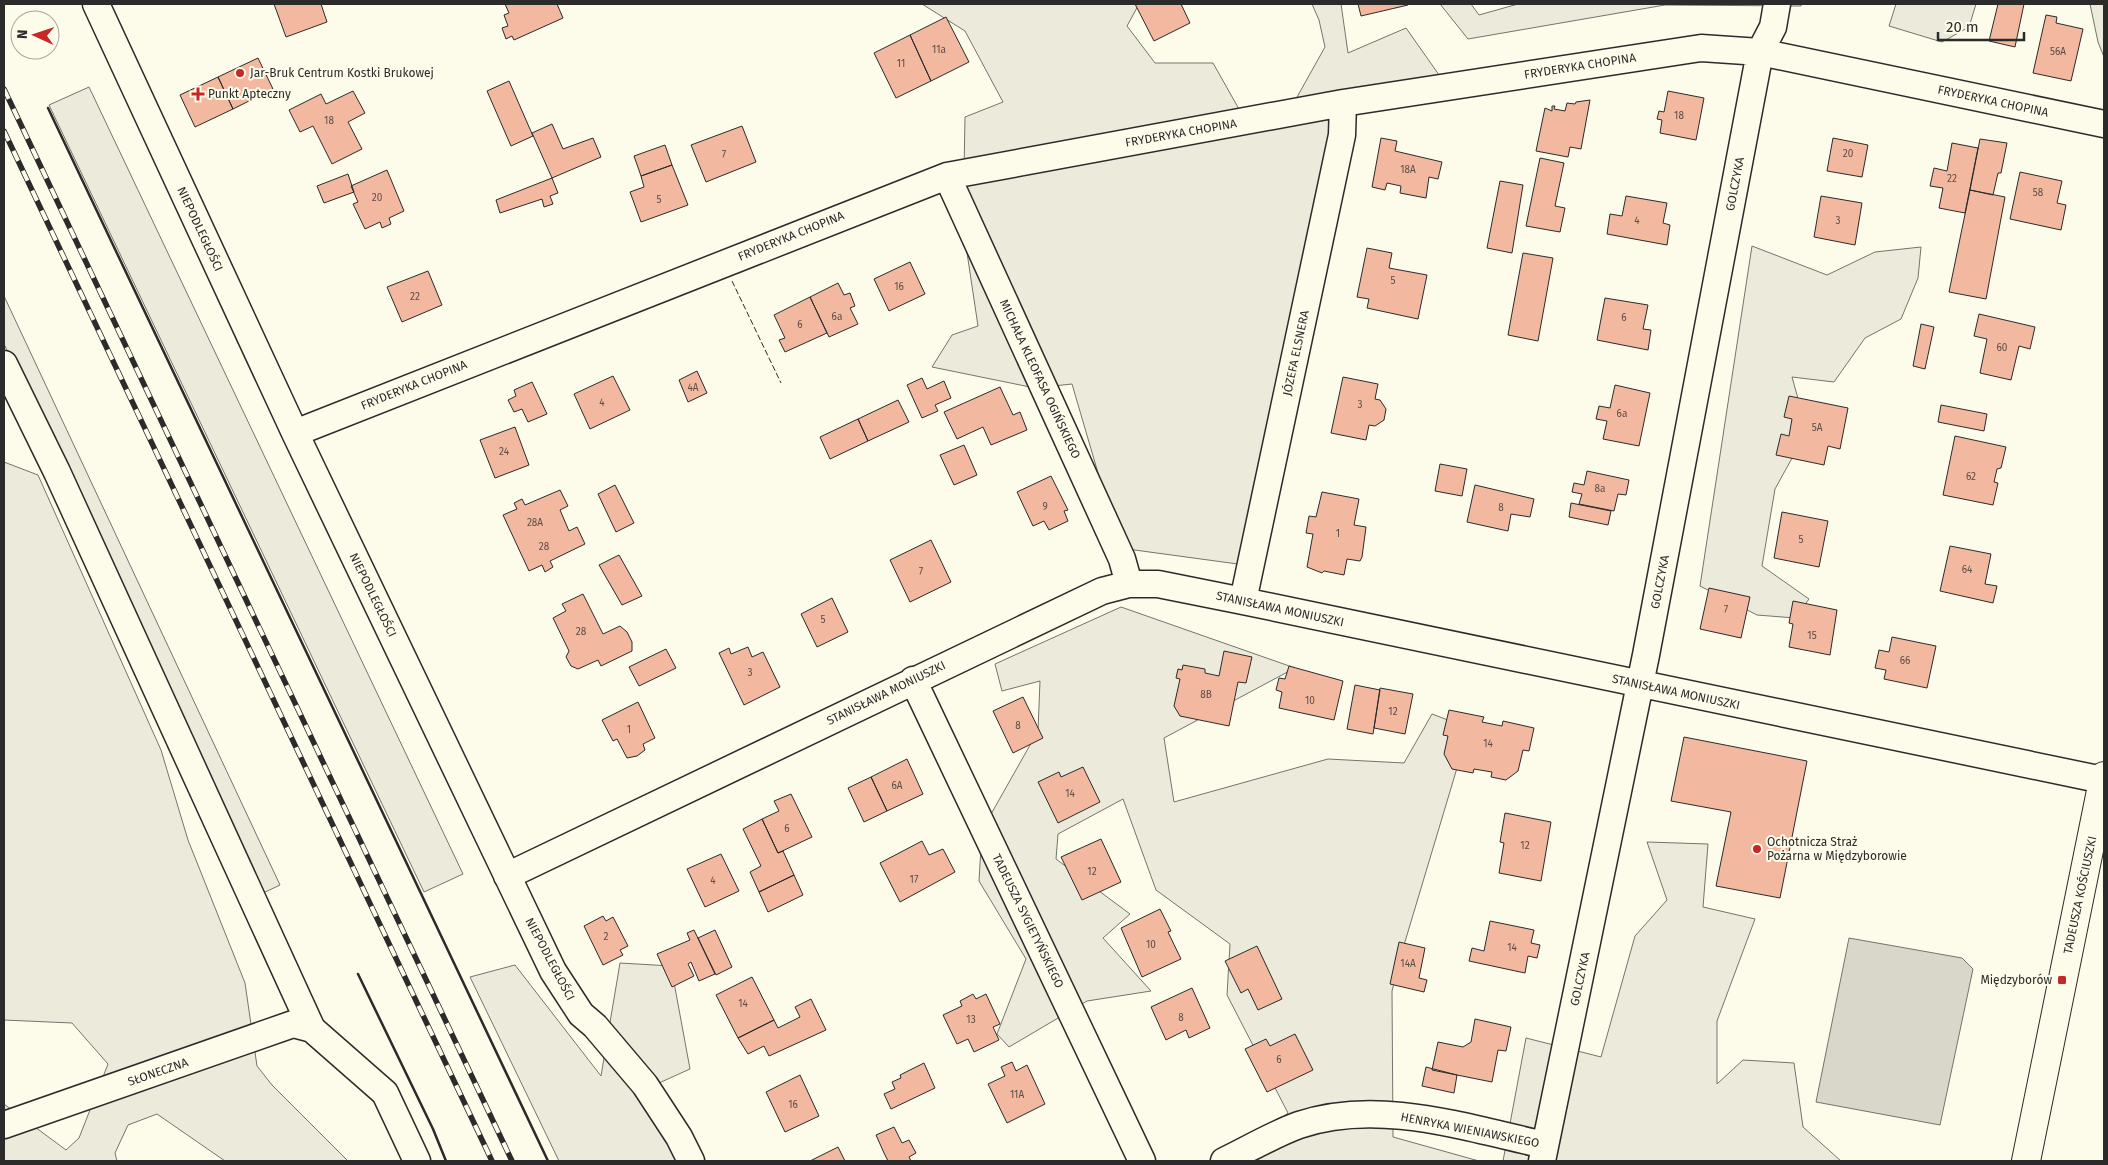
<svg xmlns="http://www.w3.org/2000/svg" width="2108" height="1165" font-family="'Fira Sans',sans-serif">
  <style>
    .green { fill: #ecebdb; stroke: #74746e }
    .parking { fill: #eceadb; stroke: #74746e }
    .water { fill: #d8d7c9; stroke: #74746e }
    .building { fill: #f2b8a0; stroke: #2b2b2b }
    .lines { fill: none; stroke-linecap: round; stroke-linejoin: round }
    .street-casing { stroke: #2b2b2b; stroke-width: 29 }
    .secondary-casing { stroke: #2b2b2b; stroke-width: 30 }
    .street { stroke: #fdfbea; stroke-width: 26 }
    .secondary { stroke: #fdfbea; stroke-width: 28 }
    .rail-casing { stroke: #2b2b2b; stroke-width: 5.5 }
    .rail { stroke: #fdfbea; stroke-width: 4; stroke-dasharray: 11; stroke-linecap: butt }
    .fence { stroke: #2b2b2b; stroke-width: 1; stroke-dasharray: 6 2.5; stroke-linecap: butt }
    .wall { stroke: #2b2b2b; stroke-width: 2.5 }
    .poi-dot { fill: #c62828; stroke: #fdfbea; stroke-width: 2 }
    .labels { text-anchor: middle; stroke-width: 4; stroke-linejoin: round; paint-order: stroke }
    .number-label { font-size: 10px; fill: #5d4e48 }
    .street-label { font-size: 12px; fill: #2b2b2b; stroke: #fdfbea }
    .poi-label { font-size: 12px; fill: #2b2b2b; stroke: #fdfbea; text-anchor: start }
  </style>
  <rect width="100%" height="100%" fill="#fdfbea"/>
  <path class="green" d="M 922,4 L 1139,4 L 1127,26 L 1155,63 L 1213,63 L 1244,118 L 1287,115 L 1325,47 L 1319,20 L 1312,4 L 1341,4 L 1348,53 L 1406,28 L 1444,82 L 1345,116 L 1245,565 L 1120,548 L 1072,384 L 1035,388 L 932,367 L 952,335 L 978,326 L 963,226 L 965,117 L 1003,102 L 965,31 Z
    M 1440,4 L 1471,4 L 1479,15 L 1518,4 L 1801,4 L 1801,6 L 1665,5 L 1468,39 Z
    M 1896,4 L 1976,4 L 1969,27 L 1942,42 L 1889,26 Z
    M 2090,4 L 2104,4 L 2104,57 L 2098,42 Z
    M 1752,246 L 1827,275 L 1875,252 L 1921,247 L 1918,278 L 1901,319 L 1865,338 L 1834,382 L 1792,377 L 1807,431 L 1775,489 L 1762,566 L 1809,599 L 1795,618 L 1757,615 L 1700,586 Z
    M 4,462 L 38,475 L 161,750 L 188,840 L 245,983 L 257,1066 L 272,1085 L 348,1161 L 225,1161 L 157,1114 L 128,1125 L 115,1153 L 117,1161 L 4,1161 L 4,1104 L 66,1150 L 79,1138 L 108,1064 L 72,1023 L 4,1020 Z
    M 1121,607 L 1295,668 L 1164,738 L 1174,802 L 1328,759 L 1404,763 L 1432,714 L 1469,728 L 1404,945 L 1392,991 L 1393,1137 L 1479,1161 L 1239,1161 L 1258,1136 L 1288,1113 L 1227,995 L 1230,944 L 1156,890 L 1123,799 L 1058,834 L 1056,859 L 1130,914 L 1103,938 L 1151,991 L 1087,1001 L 1009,1047 L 997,1034 L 1026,959 L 979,881 L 982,830 L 1038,731 L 1040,681 L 1002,691 L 995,664 Z
    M 1647,842 L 1708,844 L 1703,907 L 1755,919 L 1717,1021 L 1717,1084 L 1743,1060 L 1794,1063 L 1803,1127 L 1841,1161 L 1503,1161 L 1526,1038 L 1601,1057 L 1635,936 L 1667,900 Z
    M 620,963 L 671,966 L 690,1069 L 639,1092 L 680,1161 L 559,1161 L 470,977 L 515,965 L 601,1076 Z"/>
  <path class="parking" d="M 89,87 L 463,874 L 424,892 L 49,105 Z
    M 4,296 L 280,885 L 261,894 L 4,344 Z"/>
  <path class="water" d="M 1849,938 L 1962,958 L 1973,969 L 1940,1125 L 1816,1102 Z"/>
  <path class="building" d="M 274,4 L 321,4 L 327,22 L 286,37 Z
    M 505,4 L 557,4 L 563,18 L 514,40 L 512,36 L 506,39 L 502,28 L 508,26 L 504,15 L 509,13 Z
    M 1135,4 L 1181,4 L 1190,23 L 1154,41 Z
    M 1358,4 L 1408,4 L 1408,5 L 1361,16 Z
    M 1998,4 L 2024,4 L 2015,47 L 1989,41 Z
    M 2046,15 L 2057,17 L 2056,23 L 2083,29 L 2071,81 L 2033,73 Z
    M 946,17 L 969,62 L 931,81 L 910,35 Z
    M 910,35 L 931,81 L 896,98 L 874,53 Z
    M 258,58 L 273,89 L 233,109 L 218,77 Z
    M 218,77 L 233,109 L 195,127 L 180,95 Z
    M 509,81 L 533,136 L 511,146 L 487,91 Z
    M 353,91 L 365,113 L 348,122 L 362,149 L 332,164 L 313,126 L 300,132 L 289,110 L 321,94 L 326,104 Z
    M 1668,91 L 1704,98 L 1696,140 L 1660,133 L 1662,120 L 1657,119 L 1659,111 L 1664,112 Z
    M 1590,100 L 1581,149 L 1570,147 L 1568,157 L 1536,151 L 1545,108 L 1552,111 L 1552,106 L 1555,106 L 1554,109 L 1565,111 L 1567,103 L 1575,104 L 1576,102 Z
    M 552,124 L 563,149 L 593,138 L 601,157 L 552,178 L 532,133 Z
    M 742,126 L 756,162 L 706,182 L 691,145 Z
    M 1381,138 L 1397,141 L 1395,151 L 1442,162 L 1438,179 L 1429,177 L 1426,198 L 1400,193 L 1401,186 L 1387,183 L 1385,190 L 1372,187 Z
    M 1833,138 L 1868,145 L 1862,177 L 1827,171 Z
    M 1980,139 L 2007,143 L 2001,173 L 1998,173 L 1993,195 L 1970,190 Z
    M 1952,143 L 1978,148 L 1965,213 L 1939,208 L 1943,188 L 1930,186 L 1934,168 L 1947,171 Z
    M 665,145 L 672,165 L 641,176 L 634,156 Z
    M 1540,158 L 1564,163 L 1555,206 L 1565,208 L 1560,232 L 1526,226 Z
    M 672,165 L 688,205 L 641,222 L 630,192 L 644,187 L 641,176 Z
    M 387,170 L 404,211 L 389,218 L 391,224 L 382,228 L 380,222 L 365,229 L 353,204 L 358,202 L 351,186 Z
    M 2020,172 L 2062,181 L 2057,203 L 2066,205 L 2061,230 L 2010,219 Z
    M 348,174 L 354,192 L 324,203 L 317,186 Z
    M 552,178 L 558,193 L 550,196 L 553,204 L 544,207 L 542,199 L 500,213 L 496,200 Z
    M 1500,181 L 1523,185 L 1512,253 L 1487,248 Z
    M 1970,190 L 2005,197 L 1986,299 L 1949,292 Z
    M 1626,196 L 1667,203 L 1663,223 L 1670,225 L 1667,245 L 1607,234 L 1610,214 L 1622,216 Z
    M 1821,196 L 1862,203 L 1855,245 L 1814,237 Z
    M 1367,248 L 1392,253 L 1389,268 L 1427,275 L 1418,319 L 1367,308 L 1369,299 L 1357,297 Z
    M 1523,253 L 1553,258 L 1538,341 L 1508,335 Z
    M 910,262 L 925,294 L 889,311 L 874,279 Z
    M 428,271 L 442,305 L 402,322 L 387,287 Z
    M 838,283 L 844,295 L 850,293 L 855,306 L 850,308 L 858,324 L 829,337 L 810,297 Z
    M 810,297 L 827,333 L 785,352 L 779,340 L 785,338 L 774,315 Z
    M 1605,298 L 1648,305 L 1643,329 L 1651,330 L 1648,350 L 1597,340 Z
    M 1979,314 L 2035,327 L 2030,349 L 2019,346 L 2011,380 L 1980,373 L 1987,339 L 1974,336 Z
    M 1921,324 L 1934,327 L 1925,369 L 1913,366 Z
    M 697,371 L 707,393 L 688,402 L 679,380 Z
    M 613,376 L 630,410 L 590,429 L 574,394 Z
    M 1343,377 L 1378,384 L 1375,399 L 1380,400 L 1386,409 L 1384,420 L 1375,426 L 1369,425 L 1366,440 L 1331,433 Z
    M 922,378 L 927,389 L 944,381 L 951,398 L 935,405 L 938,411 L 922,418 L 907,385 Z
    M 532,382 L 547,414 L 528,422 L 522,409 L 514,412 L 508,400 L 516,396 L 514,390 Z
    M 1615,385 L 1650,393 L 1639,446 L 1603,439 L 1607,421 L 1596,419 L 1599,406 L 1610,408 Z
    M 1000,387 L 1013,415 L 1020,412 L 1027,430 L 991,445 L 983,427 L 957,439 L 944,412 Z
    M 1789,396 L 1848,408 L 1840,449 L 1828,446 L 1824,465 L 1776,455 L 1781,434 L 1789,436 L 1792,419 L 1784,417 Z
    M 898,400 L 909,422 L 868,441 L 858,419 Z
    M 1941,405 L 1987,414 L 1984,431 L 1938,422 Z
    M 858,419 L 868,441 L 830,459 L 820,437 Z
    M 515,427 L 529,465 L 495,478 L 480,440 Z
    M 1955,436 L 2006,447 L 2001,468 L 1997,469 L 1994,482 L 1998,483 L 1993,505 L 1943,495 Z
    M 964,445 L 977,475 L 954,485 L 940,455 Z
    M 1440,464 L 1467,469 L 1462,496 L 1435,491 Z
    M 1587,471 L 1629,480 L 1626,495 L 1618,494 L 1614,511 L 1579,504 L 1582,494 L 1572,492 L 1574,483 L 1584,485 Z
    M 1051,476 L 1068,510 L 1064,511 L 1068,521 L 1049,530 L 1044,521 L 1033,526 L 1017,492 Z
    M 615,485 L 634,523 L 616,532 L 598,494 Z
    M 1475,485 L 1534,499 L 1530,517 L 1511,514 L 1508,531 L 1467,522 Z
    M 560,490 L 568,506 L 560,510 L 569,531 L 577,527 L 585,544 L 550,561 L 553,567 L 545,572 L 542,565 L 529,571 L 503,515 L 517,509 L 514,503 L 522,499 L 525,505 Z
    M 1322,492 L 1359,499 L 1354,525 L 1366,527 L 1362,557 L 1360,561 L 1347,559 L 1344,575 L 1324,571 L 1322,573 L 1307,567 L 1313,534 L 1306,533 L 1309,516 L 1316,517 Z
    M 1571,503 L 1611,511 L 1608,525 L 1569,517 Z
    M 1782,512 L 1828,521 L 1819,567 L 1774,558 Z
    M 931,540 L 951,582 L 910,602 L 890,560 Z
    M 1950,546 L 1991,554 L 1985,584 L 1997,586 L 1993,603 L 1940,591 Z
    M 619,555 L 642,596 L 622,605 L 599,565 Z
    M 1709,588 L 1750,597 L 1741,638 L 1700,629 Z
    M 583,594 L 603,634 L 620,626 L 627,632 L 632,642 L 632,651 L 601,666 L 598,660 L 578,669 L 571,666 L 566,657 L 569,651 L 553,618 L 566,611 L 562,604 Z
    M 832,598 L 848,632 L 817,647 L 801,614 Z
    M 1793,601 L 1837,610 L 1830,655 L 1789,647 L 1793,624 L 1789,623 Z
    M 1892,637 L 1936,646 L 1927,688 L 1884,679 L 1886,670 L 1875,668 L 1879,650 L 1889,652 Z
    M 748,647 L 752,657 L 763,652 L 780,687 L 744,705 L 719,653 L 729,648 L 731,654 Z
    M 666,649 L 676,668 L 639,686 L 629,667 Z
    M 1224,651 L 1252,657 L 1246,683 L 1238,682 L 1229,726 L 1180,716 L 1174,706 L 1180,679 L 1176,678 L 1178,669 L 1182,670 L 1183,665 L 1205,669 L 1205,673 L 1219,676 Z
    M 1289,666 L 1343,681 L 1334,720 L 1279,708 L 1282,692 L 1276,690 L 1279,678 L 1285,679 Z
    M 1355,685 L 1380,690 L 1373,734 L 1347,729 Z
    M 1380,688 L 1413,694 L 1405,734 L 1374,728 Z
    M 1023,697 L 1043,738 L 1013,753 L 993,711 Z
    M 638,702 L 655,738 L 643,744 L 645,750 L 637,756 L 627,758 L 617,739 L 613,741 L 602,720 Z
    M 1449,710 L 1484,717 L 1482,722 L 1502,726 L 1503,721 L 1534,728 L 1529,751 L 1523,750 L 1518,771 L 1506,780 L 1491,777 L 1492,772 L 1474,769 L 1473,773 L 1452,769 L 1444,754 L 1448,736 L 1443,735 Z
    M 1684,737 L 1807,761 L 1780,898 L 1716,886 L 1731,812 L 1671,801 Z
    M 907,759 L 923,794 L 887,811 L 871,777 Z
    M 1083,767 L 1100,802 L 1058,823 L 1038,782 L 1059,772 L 1061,777 Z
    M 871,777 L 887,811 L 864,822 L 848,788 Z
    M 791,794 L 812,837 L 778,853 L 762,819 L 779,811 L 774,801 Z
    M 1505,813 L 1551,822 L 1541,881 L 1499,873 L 1504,843 L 1500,842 Z
    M 762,819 L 778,853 L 783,851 L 794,875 L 759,892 L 750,872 L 761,866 L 743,829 Z
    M 1101,839 L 1121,882 L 1082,900 L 1061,857 Z
    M 922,841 L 929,855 L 943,849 L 955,872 L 900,902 L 880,863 Z
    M 721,854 L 739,891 L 705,907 L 687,869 Z
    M 794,875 L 803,895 L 768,912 L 759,892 Z
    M 1160,909 L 1171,931 L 1168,932 L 1181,959 L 1142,977 L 1121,928 Z
    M 603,916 L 606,921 L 613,917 L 628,946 L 620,950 L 623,955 L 603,965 L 584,926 Z
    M 1490,921 L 1534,930 L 1531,943 L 1540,945 L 1537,958 L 1528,956 L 1525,973 L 1469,961 L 1472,948 L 1484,951 Z
    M 694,930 L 715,974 L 699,981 L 691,962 L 688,964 L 694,976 L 672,987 L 657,954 L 690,940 L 687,933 Z
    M 715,930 L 732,967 L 716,975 L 698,938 Z
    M 1399,942 L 1425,948 L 1419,978 L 1427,980 L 1424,992 L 1390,984 Z
    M 1257,946 L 1282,999 L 1258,1010 L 1248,989 L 1241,993 L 1225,961 Z
    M 752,977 L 774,1020 L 738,1038 L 716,995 Z
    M 1192,988 L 1210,1028 L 1189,1038 L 1186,1030 L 1166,1040 L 1151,1007 Z
    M 973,994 L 976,999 L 986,994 L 1000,1024 L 993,1027 L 999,1040 L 974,1052 L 968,1039 L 957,1044 L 943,1015 L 962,1006 L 960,1001 Z
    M 811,999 L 826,1030 L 769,1056 L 764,1046 L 748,1054 L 738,1038 L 774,1020 L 778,1028 L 800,1017 L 795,1007 Z
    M 1475,1019 L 1511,1027 L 1506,1051 L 1498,1050 L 1492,1082 L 1432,1070 L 1438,1042 L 1463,1047 L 1471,1042 Z
    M 1295,1034 L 1313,1070 L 1267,1092 L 1245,1049 L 1266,1039 L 1270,1046 Z
    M 1012,1062 L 1016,1071 L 1027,1065 L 1045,1104 L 1007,1123 L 988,1084 L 1005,1076 L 1001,1067 Z
    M 924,1063 L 935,1088 L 891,1109 L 884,1094 L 895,1089 L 892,1082 L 901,1078 L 900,1075 Z
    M 1426,1067 L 1457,1075 L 1454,1093 L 1422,1086 Z
    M 800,1075 L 819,1116 L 785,1132 L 766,1092 Z
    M 894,1127 L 902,1143 L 909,1140 L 916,1153 L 909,1157 L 911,1161 L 888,1161 L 884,1153 L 876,1135 Z
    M 838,1147 L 845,1161 L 810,1161 Z"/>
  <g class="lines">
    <defs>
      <path id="street" d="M 96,4 L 295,433 L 553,971 L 581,1014 L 595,1026 L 645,1085 L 679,1137 L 691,1161
        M 947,176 L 1122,559 L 1129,584
        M 4,364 L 57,472 L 312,1029 L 385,1093 L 417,1161
        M 295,433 L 947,176 L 1343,103 L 1701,48 L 1760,52 L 2104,124
        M 1243,601 L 1342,135 L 1343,103
        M 913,680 L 1142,1161
        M 507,876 L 1102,591 L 1129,584 L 1158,584 L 1243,601 L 2103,780
        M 4,1125 L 293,1024 L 312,1029
        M 1224,1161 C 1249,1149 1274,1134 1299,1125 C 1379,1098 1466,1128 1545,1145
        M 1542,1161 L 1646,655 L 1760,52 L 1773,27 L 1777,4"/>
      <path id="secondary" d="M 2026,1161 L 2104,776"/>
    </defs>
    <use href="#street" class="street-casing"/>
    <use href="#secondary" class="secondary-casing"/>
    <use href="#street" class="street"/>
    <use href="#secondary" class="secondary"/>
    <defs>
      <path id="rail" d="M 4,89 L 512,1161
        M 4,131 L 492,1161"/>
    </defs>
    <use href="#rail" class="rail-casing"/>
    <use href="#rail" class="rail"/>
    <path class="fence" d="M 732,281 L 781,383"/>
    <path class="wall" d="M 48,108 L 548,1161
      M 358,974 L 433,1129 L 446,1161"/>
  </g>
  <g class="poi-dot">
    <circle cx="240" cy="73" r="5"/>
    <path d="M195.5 86.5h5v5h5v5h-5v5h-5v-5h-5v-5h5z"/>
    <circle cx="1757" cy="849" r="5"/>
    <rect x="2057" y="975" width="10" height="10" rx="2.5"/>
  </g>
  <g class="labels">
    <g class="number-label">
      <text x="939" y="53">11a</text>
      <text x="2058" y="55">56A</text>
      <text x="901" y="67">11</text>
      <text x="1679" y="119">18</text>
      <text x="329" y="124">18</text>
      <text x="1848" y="157">20</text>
      <text x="724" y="158">7</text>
      <text x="1408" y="173">18A</text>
      <text x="1952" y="182">22</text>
      <text x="2038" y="196">58</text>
      <text x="377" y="201">20</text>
      <text x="659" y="203">5</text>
      <text x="1637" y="224">4</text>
      <text x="1838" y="224">3</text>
      <text x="1393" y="284">5</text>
      <text x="899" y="290">16</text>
      <text x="415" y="300">22</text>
      <text x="837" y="320">6a</text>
      <text x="1624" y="321">6</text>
      <text x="800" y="328">6</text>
      <text x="2002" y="351">60</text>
      <text x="693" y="391">4A</text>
      <text x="602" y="406">4</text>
      <text x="1360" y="408">3</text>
      <text x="1622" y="417">6a</text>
      <text x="1817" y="431">5A</text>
      <text x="504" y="455">24</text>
      <text x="1971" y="480">62</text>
      <text x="1600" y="492">8a</text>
      <text x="1045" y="510">9</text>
      <text x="1501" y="511">8</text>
      <text x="535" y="526">28A</text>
      <text x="1338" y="537">1</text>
      <text x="1801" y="543">5</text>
      <text x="544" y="550">28</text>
      <text x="1967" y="573">64</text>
      <text x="921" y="575">7</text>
      <text x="1726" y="613">7</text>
      <text x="823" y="623">5</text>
      <text x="581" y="635">28</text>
      <text x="1812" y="639">15</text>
      <text x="1905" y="664">66</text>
      <text x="750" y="676">3</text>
      <text x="1206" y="698">8B</text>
      <text x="1310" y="704">10</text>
      <text x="1393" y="715">12</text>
      <text x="1018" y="729">8</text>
      <text x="629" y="733">1</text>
      <text x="1488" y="747">14</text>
      <text x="897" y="789">6A</text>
      <text x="1070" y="797">14</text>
      <text x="787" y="832">6</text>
      <text x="1525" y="849">12</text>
      <text x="1092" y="875">12</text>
      <text x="914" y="883">17</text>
      <text x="713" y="884">4</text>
      <text x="606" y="940">2</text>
      <text x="1151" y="948">10</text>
      <text x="1512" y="951">14</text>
      <text x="1408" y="967">14A</text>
      <text x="743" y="1007">14</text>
      <text x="1181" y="1021">8</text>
      <text x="971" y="1023">13</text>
      <text x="1279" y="1063">6</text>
      <text x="1017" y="1098">11A</text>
      <text x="793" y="1108">16</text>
    </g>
    <g class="street-label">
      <text transform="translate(1580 66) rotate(-9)" y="4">FRYDERYKA CHOPINA</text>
      <text transform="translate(1993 101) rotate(12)" y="4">FRYDERYKA CHOPINA</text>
      <text transform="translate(1181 133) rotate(-10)" y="4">FRYDERYKA CHOPINA</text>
      <text transform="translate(1735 184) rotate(-79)" y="4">GOLCZYKA</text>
      <text transform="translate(200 229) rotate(65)" y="4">NIEPODLEGŁOŚCI</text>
      <text transform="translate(791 236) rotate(-22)" y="4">FRYDERYKA CHOPINA</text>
      <text transform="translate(1296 353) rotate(-78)" y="4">JÓZEFA ELSNERA</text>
      <text transform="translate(1040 379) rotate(65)" y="4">MICHAŁA KLEOFASA OGIŃSKIEGO</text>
      <text transform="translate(414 385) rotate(-22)" y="4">FRYDERYKA CHOPINA</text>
      <text transform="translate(1660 582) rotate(-79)" y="4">GOLCZYKA</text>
      <text transform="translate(373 595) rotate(64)" y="4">NIEPODLEGŁOŚCI</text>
      <text transform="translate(1280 609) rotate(12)" y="4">STANISŁAWA MONIUSZKI</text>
      <text transform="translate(1676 692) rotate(12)" y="4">STANISŁAWA MONIUSZKI</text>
      <text transform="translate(886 693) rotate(-26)" y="4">STANISŁAWA MONIUSZKI</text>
      <text transform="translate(2080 895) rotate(-78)" y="4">TADEUSZA KOŚCIUSZKI</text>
      <text transform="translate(1028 921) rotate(64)" y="4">TADEUSZA SYGIETYŃSKIEGO</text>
      <text transform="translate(550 959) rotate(62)" y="4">NIEPODLEGŁOŚCI</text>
      <text transform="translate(1580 979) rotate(-78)" y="4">GOLCZYKA</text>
      <text transform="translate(158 1072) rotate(-19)" y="4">SŁONECZNA</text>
      <text transform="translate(1470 1130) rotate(11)" y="4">HENRYKA WIENIAWSKIEGO</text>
    </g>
    <g class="poi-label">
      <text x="250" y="77">Jar-Bruk Centrum Kostki Brukowej</text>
      <text x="208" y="98">Punkt Apteczny</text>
      <text x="1767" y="846">Ochotnicza Straż<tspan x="1767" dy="14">Pożarna w Międzyborowie</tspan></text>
      <text x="2052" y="984" text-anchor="end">Międzyborów</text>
    </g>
  </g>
  <rect width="2108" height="1165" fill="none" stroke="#2b2b2b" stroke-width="10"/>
  <g transform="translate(35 35) rotate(273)"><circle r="24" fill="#fdfbea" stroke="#a9a89e"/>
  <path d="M0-4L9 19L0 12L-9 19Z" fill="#c62828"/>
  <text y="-8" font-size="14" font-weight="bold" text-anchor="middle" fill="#2b2b2b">N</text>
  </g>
  <path d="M1938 32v8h86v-8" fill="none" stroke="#2b2b2b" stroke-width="2.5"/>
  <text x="1946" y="32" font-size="15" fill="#2b2b2b" stroke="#fdfbea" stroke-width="4" paint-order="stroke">20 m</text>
</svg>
